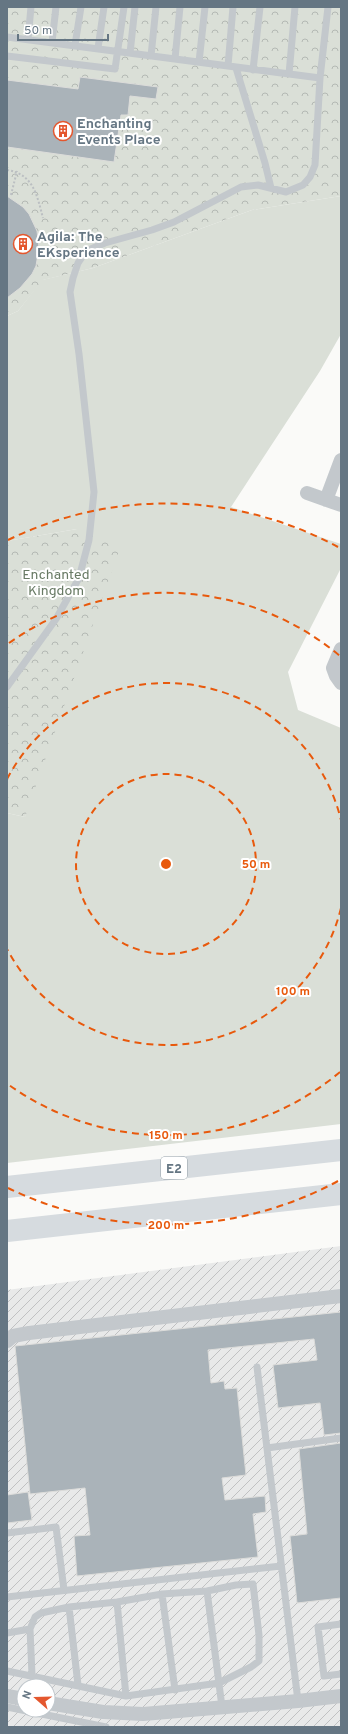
<svg xmlns="http://www.w3.org/2000/svg" width="348" height="1734" font-family="Overpass,sans-serif">
  <style>
    .industrial { fill: url(#industrial-furrows); fill-rule: evenodd }
    .green { fill: #dadfd7 }
    .park { fill: url(#park-crowns) }
    .building { fill: #aab3b9; stroke: #dcdcda }
    .lines { fill: none; stroke-linecap: round; stroke-linejoin: round }
    .path { stroke: #bbbfc2; stroke-width: 2; stroke-dasharray: 2 2; stroke-linecap: butt }
    .service { stroke: #c3c8cc; stroke-width: 7 }
    .minor { stroke: #c3c8cc; stroke-width: 14 }
    .motorway { stroke: #d6dbdf; stroke-width: 22 }
    .ring { fill: none; stroke: #e8590c; stroke-width: 2; stroke-dasharray: 7 5 }
    .labels { text-anchor: middle; stroke-width: 4; stroke-linejoin: round; paint-order: stroke }
    .shield { fill: #fff; stroke: #939fa8; stroke-width: 1 }
    .shield-label { font-size: 13px; font-weight: bold; fill: #657683 }
    .poi-label { font-size: 14px; font-weight: bold; fill: #657683; stroke: #fff; text-anchor: start }
    .park-label { font-size: 14px; fill: #687a64; stroke: #fff }
    .centre { fill: #e8590c; stroke: #fff; stroke-width: 2 }
    .ring-label { font-size: 12px; text-anchor: middle; font-weight: bold; fill: #e8590c; stroke: #fff; stroke-width: 4; stroke-linejoin: round; paint-order: stroke }
  </style>
  <defs>
    <pattern id="industrial-furrows" width="10" height="10" patternUnits="userSpaceOnUse"><rect width="10" height="10" fill="#e8e9e9"/><path d="M-1 1l2-2M0 10L10 0M9 11l2-2" fill="none" stroke="#c0c1c2"/></pattern>
    <pattern id="park-crowns" width="20" height="18" patternUnits="userSpaceOnUse"><rect width="20" height="18" fill="#dadfd7"/><path d="M2 6a3 3 0 1 1 6 0M12 15a3 3 0 1 1 6 0" fill="none" stroke="#b4b9b4"/></pattern>
  </defs>
  <rect width="100%" height="100%" fill="#fafaf8"/>
  <path class="industrial" d="M 341,1246 L 341,1727 L 7,1727 L 7,1290 ZM 24,1686 L 48,1686 L 48,1710 L 24,1710 Z"/>
  <path class="green" d="M 341,196 L 341,334 L 320,371 L 231,507 L 341,544 L 341,568 L 288,672 L 298,710 L 341,728 L 341,1124 L 7,1163 L 7,813 L 25,817 L 77,529 L 7,541 L 7,316 L 18,311 L 42,280 L 93,268 L 252,210 Z"/>
  <path class="park" d="M 7,7 L 341,7 L 341,196 L 252,210 L 93,268 L 43,280 L 18,311 L 7,316 Z
    M 77,529 L 120,548 L 25,817 L 7,813 L 7,541 Z"/>
  <path class="building" d="M 80,77 L 158,87 L 156,99 L 130,96 L 128,115 L 121,115 L 114,162 L 7,147 L 7,80 L 78,89 Z
    M 7,196 L 23,207 L 29,214 L 37,231 L 39,248 L 36,266 L 32,274 L 20,288 L 7,298 Z
    M 341,1312 L 341,1433 L 324,1435 L 320,1403 L 278,1408 L 273,1365 L 317,1360 L 314,1339 L 208,1350 L 211,1383 L 224,1381 L 225,1389 L 237,1388 L 246,1475 L 222,1478 L 225,1500 L 265,1496 L 266,1512 L 253,1514 L 258,1557 L 77,1576 L 74,1536 L 90,1535 L 85,1488 L 30,1494 L 15,1346 Z
    M 341,1443 L 341,1598 L 297,1603 L 290,1536 L 307,1534 L 299,1449 Z
    M 28,1492 L 32,1520 L 7,1523 L 7,1495 Z"/>
  <g class="lines">
    <path class="path" d="M 7,170 C 34,174 37,196 43,218
      M 11,195 L 17,171"/>
    <path class="service" d="M 7,37 L 320,78
      M 28,39 L 31,7
      M 52,42 L 56,7
      M 75,45 L 81,7
      M 98,48 L 104,7
      M 130,53 L 135,7
      M 7,56 L 115,69 L 124,7
      M 151,56 L 156,7
      M 175,59 L 180,7
      M 199,62 L 205,7
      M 228,66 L 233,7
      M 236,68 L 265,163 L 271,188
      M 253,70 L 260,7
      M 289,74 L 295,7
      M 7,687 L 56,619 L 79,578 L 89,540 L 94,492 L 79,354 L 70,292 L 73,278 L 78,263 L 86,251 L 105,243 L 152,230 L 174,222 L 241,187 L 258,185 L 286,192 L 303,185 L 310,177 L 315,165 L 320,78 L 328,7
      M 257,1367 L 298,1701
      M 267,1448 L 341,1438
      M 7,1533 L 56,1527 L 64,1590
      M 207,1591 L 222,1707
      M 162,1594 L 175,1690
      M 7,1597 L 281,1566
      M 117,1602 L 126,1696
      M 69,1607 L 78,1685
      M 341,1624 L 318,1627 L 324,1676 L 341,1674
      M 7,1633 L 30,1629
      M 7,1671 L 126,1696 L 219,1683 L 251,1667 L 259,1661 L 259,1635 L 253,1584 L 236,1585 L 207,1591 L 162,1594 L 117,1602 L 69,1607 L 41,1613 L 35,1617 L 30,1629 L 32,1675
      M 7,1707 L 106,1727"/>
    <path class="minor" d="M 307,493 L 341,505
      M 326,500 L 341,460
      M 341,649 L 333,668 L 336,676 L 341,683
      M 7,1341 L 13,1336 L 29,1333 L 341,1296
      M 7,1696 L 24,1699
      M 48,1703 L 103,1712 L 143,1714 L 298,1701 L 341,1696"/>
    <path class="motorway" d="M 7,1187 L 341,1150
      M 7,1231 L 341,1194"/>
  </g>
  <g class="ring">
    <circle cx="166" cy="864" r="90"/>
    <path d="M341 908A180 180 0 0 1 7 949M7 779A180 180 0 0 1 341 820"/>
    <path d="M340 1072A271 271 0 0 1 9 1085M9 643A271 271 0 0 1 340 656"/>
    <path d="M338 1181A361 361 0 0 1 8 1188M8 540A361 361 0 0 1 338 547"/>
  </g>
  <defs>
    <symbol id="building-ring" viewBox="-11 -11 22 22"><circle r="9.5" fill="#fff" stroke="#e4572e" stroke-width="1.5"/><path d="M-4-6H4V6H1V3H-1V6H-4ZM-2.5-4.3h1.7v1.8h-1.7ZM.8-4.3h1.7v1.8H.8ZM-2.5-1h1.7V.8h-1.7ZM.8-1h1.7V.8H.8Z" fill="#e4572e"/></symbol>
  </defs>
  <g fill-rule="evenodd">
    <use href="#building-ring" x="52" y="120" width="22" height="22"/>
    <use href="#building-ring" x="12" y="233" width="22" height="22"/>
  </g>
  <g class="labels">
    <rect class="shield" x="161" y="1157" width="26" height="22" rx="3"/>
    <g class="shield-label">
      <text x="174" y="1173">E2</text>
    </g>
    <g class="poi-label">
      <text x="77" y="128">Enchanting<tspan x="77" dy="16">Events Place</tspan></text>
      <text x="37" y="241">Agila: The<tspan x="37" dy="16">EKsperience</tspan></text>
    </g>
    <g class="park-label">
      <text x="56" y="579">Enchanted<tspan x="56" dy="16">Kingdom</tspan></text>
    </g>
  </g>
  <circle cx="166" cy="864" r="6" class="centre"/>
  <g class="ring-label">
    <text x="256" y="868">50 m</text>
    <text x="293" y="995">100 m</text>
    <text x="166" y="1139">150 m</text>
    <text x="166" y="1229">200 m</text>
  </g>
  <rect width="348" height="1734" fill="none" stroke="#657683" stroke-width="16"/>
  <g transform="translate(36 1698) rotate(290)"><circle r="19" fill="#ffffff" stroke="#c1c8cd"/>
  <path d="M0-3L7 15L0 10L-7 15Z" fill="#e4572e"/>
  <text y="-6" font-size="11" font-weight="bold" text-anchor="middle" fill="#657683">N</text>
  </g>
  <path d="M18 34v6h90v-6" fill="none" stroke="#657683" stroke-width="2"/>
  <text x="24" y="34" font-size="12" fill="#657683" stroke="#ffffff" stroke-width="3" paint-order="stroke">50 m</text>
</svg>
